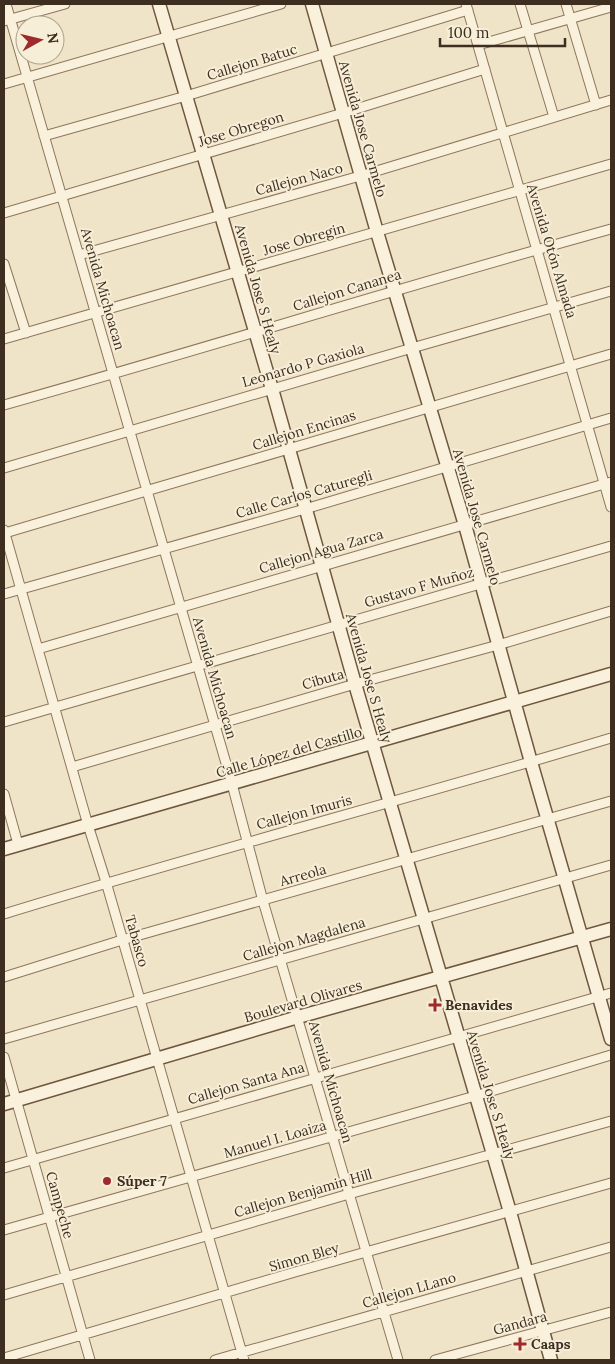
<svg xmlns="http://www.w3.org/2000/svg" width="615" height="1364" font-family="Lora,serif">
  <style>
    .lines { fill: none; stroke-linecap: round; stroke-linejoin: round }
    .street-casing { stroke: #8d765c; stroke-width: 11 }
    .secondary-casing { stroke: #6f573f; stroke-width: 15 }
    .street { stroke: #faf1dc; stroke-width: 9 }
    .secondary { stroke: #faf1dc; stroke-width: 12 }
    .poi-dot { fill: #9e2a2b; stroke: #f7eed8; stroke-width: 2 }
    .labels { text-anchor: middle; stroke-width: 4; stroke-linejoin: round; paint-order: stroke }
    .street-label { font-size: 14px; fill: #3d2e20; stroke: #f7eed8 }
    .poi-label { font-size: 14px; font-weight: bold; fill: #3d2e20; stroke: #f7eed8; text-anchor: start }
  </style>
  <rect width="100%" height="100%" fill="#f0e4c8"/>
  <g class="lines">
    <defs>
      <path id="street" d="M 6,4 L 232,784 L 263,901 L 398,1360
        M 466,4 L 611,507
        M 520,4 L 554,117
        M 566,4 L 596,105
        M 4,21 L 65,4
        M 478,45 L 611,7
        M 4,84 L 281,4
        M 44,136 L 186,96 L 468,10
        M 4,213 L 343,113 L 485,69
        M 79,255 L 360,176 L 611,100
        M 4,264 L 26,333
        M 4,339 L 611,164
        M 4,405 C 207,348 408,285 611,229
        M 4,468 L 412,348 L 611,291
        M 4,530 L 88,825 L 106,882 L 244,1360
        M 5,533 C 207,473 409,412 611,354
        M 4,594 L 305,509 L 611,418
        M 38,649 L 611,482
        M 4,722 L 611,546
        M 72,767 L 355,684 L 498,645 L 611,611
        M 4,794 L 18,844
        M 4,914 C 205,852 409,799 611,738
        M 4,977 L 122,940 L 611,801
        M 4,1039 L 611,865
        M 4,1057 L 90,1360
        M 4,1168 L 611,993
        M 4,1230 L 475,1096 L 611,1055
        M 4,1295 L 349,1194 L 611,1121
        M 4,1358 L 295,1272 L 611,1183
        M 215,1360 L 611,1247
        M 435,1360 L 611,1312"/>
      <path id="secondary" d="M 159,4 L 272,389 L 355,684 L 510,1212 L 551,1360
        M 312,4 L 377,232 L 465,525 L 531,762 L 611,1039
        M 4,849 L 611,674
        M 4,1104 L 298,1017 L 611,929"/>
    </defs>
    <use href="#street" class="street-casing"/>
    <use href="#secondary" class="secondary-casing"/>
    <use href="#street" class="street"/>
    <use href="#secondary" class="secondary"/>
  </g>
  <g class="poi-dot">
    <path d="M432.5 997.5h5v5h5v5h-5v5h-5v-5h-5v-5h5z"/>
    <circle cx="107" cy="1181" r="5"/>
    <path d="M517.5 1336.5h5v5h5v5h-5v5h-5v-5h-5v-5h5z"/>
  </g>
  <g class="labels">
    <g class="street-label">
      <text transform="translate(252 62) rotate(-17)" y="5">Callejon Batuc</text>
      <text transform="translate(241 129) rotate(-17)" y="5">Jose Obregon</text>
      <text transform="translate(363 129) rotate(74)" y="5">Avenida Jose Carmelo</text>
      <text transform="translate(299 179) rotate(-15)" y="5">Callejon Naco</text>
      <text transform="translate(304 239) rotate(-16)" y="5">Jose Obregin</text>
      <text transform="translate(552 251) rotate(73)" y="5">Avenida Otón Almada</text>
      <text transform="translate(103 289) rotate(74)" y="5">Avenida Michoacan</text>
      <text transform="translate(258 289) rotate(74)" y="5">Avenida Jose S Healy</text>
      <text transform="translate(347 290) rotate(-17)" y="5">Callejon Cananea</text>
      <text transform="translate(303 365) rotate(-16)" y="5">Leonardo P Gaxiola</text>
      <text transform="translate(304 430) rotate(-17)" y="5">Callejon Encinas</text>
      <text transform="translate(304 494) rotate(-16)" y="5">Calle Carlos Caturegli</text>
      <text transform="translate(477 517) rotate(74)" y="5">Avenida Jose Carmelo</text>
      <text transform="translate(321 551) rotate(-16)" y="5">Callejon Agua Zarca</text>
      <text transform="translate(419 587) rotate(-16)" y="5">Gustavo F Muñoz</text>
      <text transform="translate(215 678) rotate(74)" y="5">Avenida Michoacan</text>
      <text transform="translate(369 678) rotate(74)" y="5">Avenida Jose S Healy</text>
      <text transform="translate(323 679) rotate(-16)" y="5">Cibuta</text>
      <text transform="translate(289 752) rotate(-16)" y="5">Calle López del Castillo</text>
      <text transform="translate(304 812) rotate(-15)" y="5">Callejon Imuris</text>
      <text transform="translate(303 875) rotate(-16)" y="5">Arreola</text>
      <text transform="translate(304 939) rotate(-16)" y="5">Callejon Magdalena</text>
      <text transform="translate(137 941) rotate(74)" y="5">Tabasco</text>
      <text transform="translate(303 1001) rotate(-16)" y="5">Boulevard Olivares</text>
      <text transform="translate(331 1082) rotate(74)" y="5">Avenida Michoacan</text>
      <text transform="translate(246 1083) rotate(-16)" y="5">Callejon Santa Ana</text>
      <text transform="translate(491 1095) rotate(73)" y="5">Avenida Jose S Healy</text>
      <text transform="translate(275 1139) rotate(-16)" y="5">Manuel I. Loaiza</text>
      <text transform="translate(303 1193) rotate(-16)" y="5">Callejon Benjamin Hill</text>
      <text transform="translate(60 1205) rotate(74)" y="5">Campeche</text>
      <text transform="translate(304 1257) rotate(-16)" y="5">Simon Bley</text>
      <text transform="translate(409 1290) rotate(-16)" y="5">Callejon LLano</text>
      <text transform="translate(520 1323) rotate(-15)" y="5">Gandara</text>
    </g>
    <g class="poi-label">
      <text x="445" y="1010">Benavides</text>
      <text x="117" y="1186">Súper 7</text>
      <text x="531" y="1349">Caaps</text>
    </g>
  </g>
  <rect width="615" height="1364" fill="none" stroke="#3d2e20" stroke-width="10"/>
  <g transform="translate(40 40) rotate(82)"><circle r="24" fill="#f7eed8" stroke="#ada18e"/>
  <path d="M0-4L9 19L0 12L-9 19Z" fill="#9e2a2b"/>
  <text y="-8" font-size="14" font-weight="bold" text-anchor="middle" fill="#3d2e20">N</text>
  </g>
  <path d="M440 38v8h125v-8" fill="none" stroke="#3d2e20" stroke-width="2.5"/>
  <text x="448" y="38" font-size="15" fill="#3d2e20" stroke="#f7eed8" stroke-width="4" paint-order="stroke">100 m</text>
</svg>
